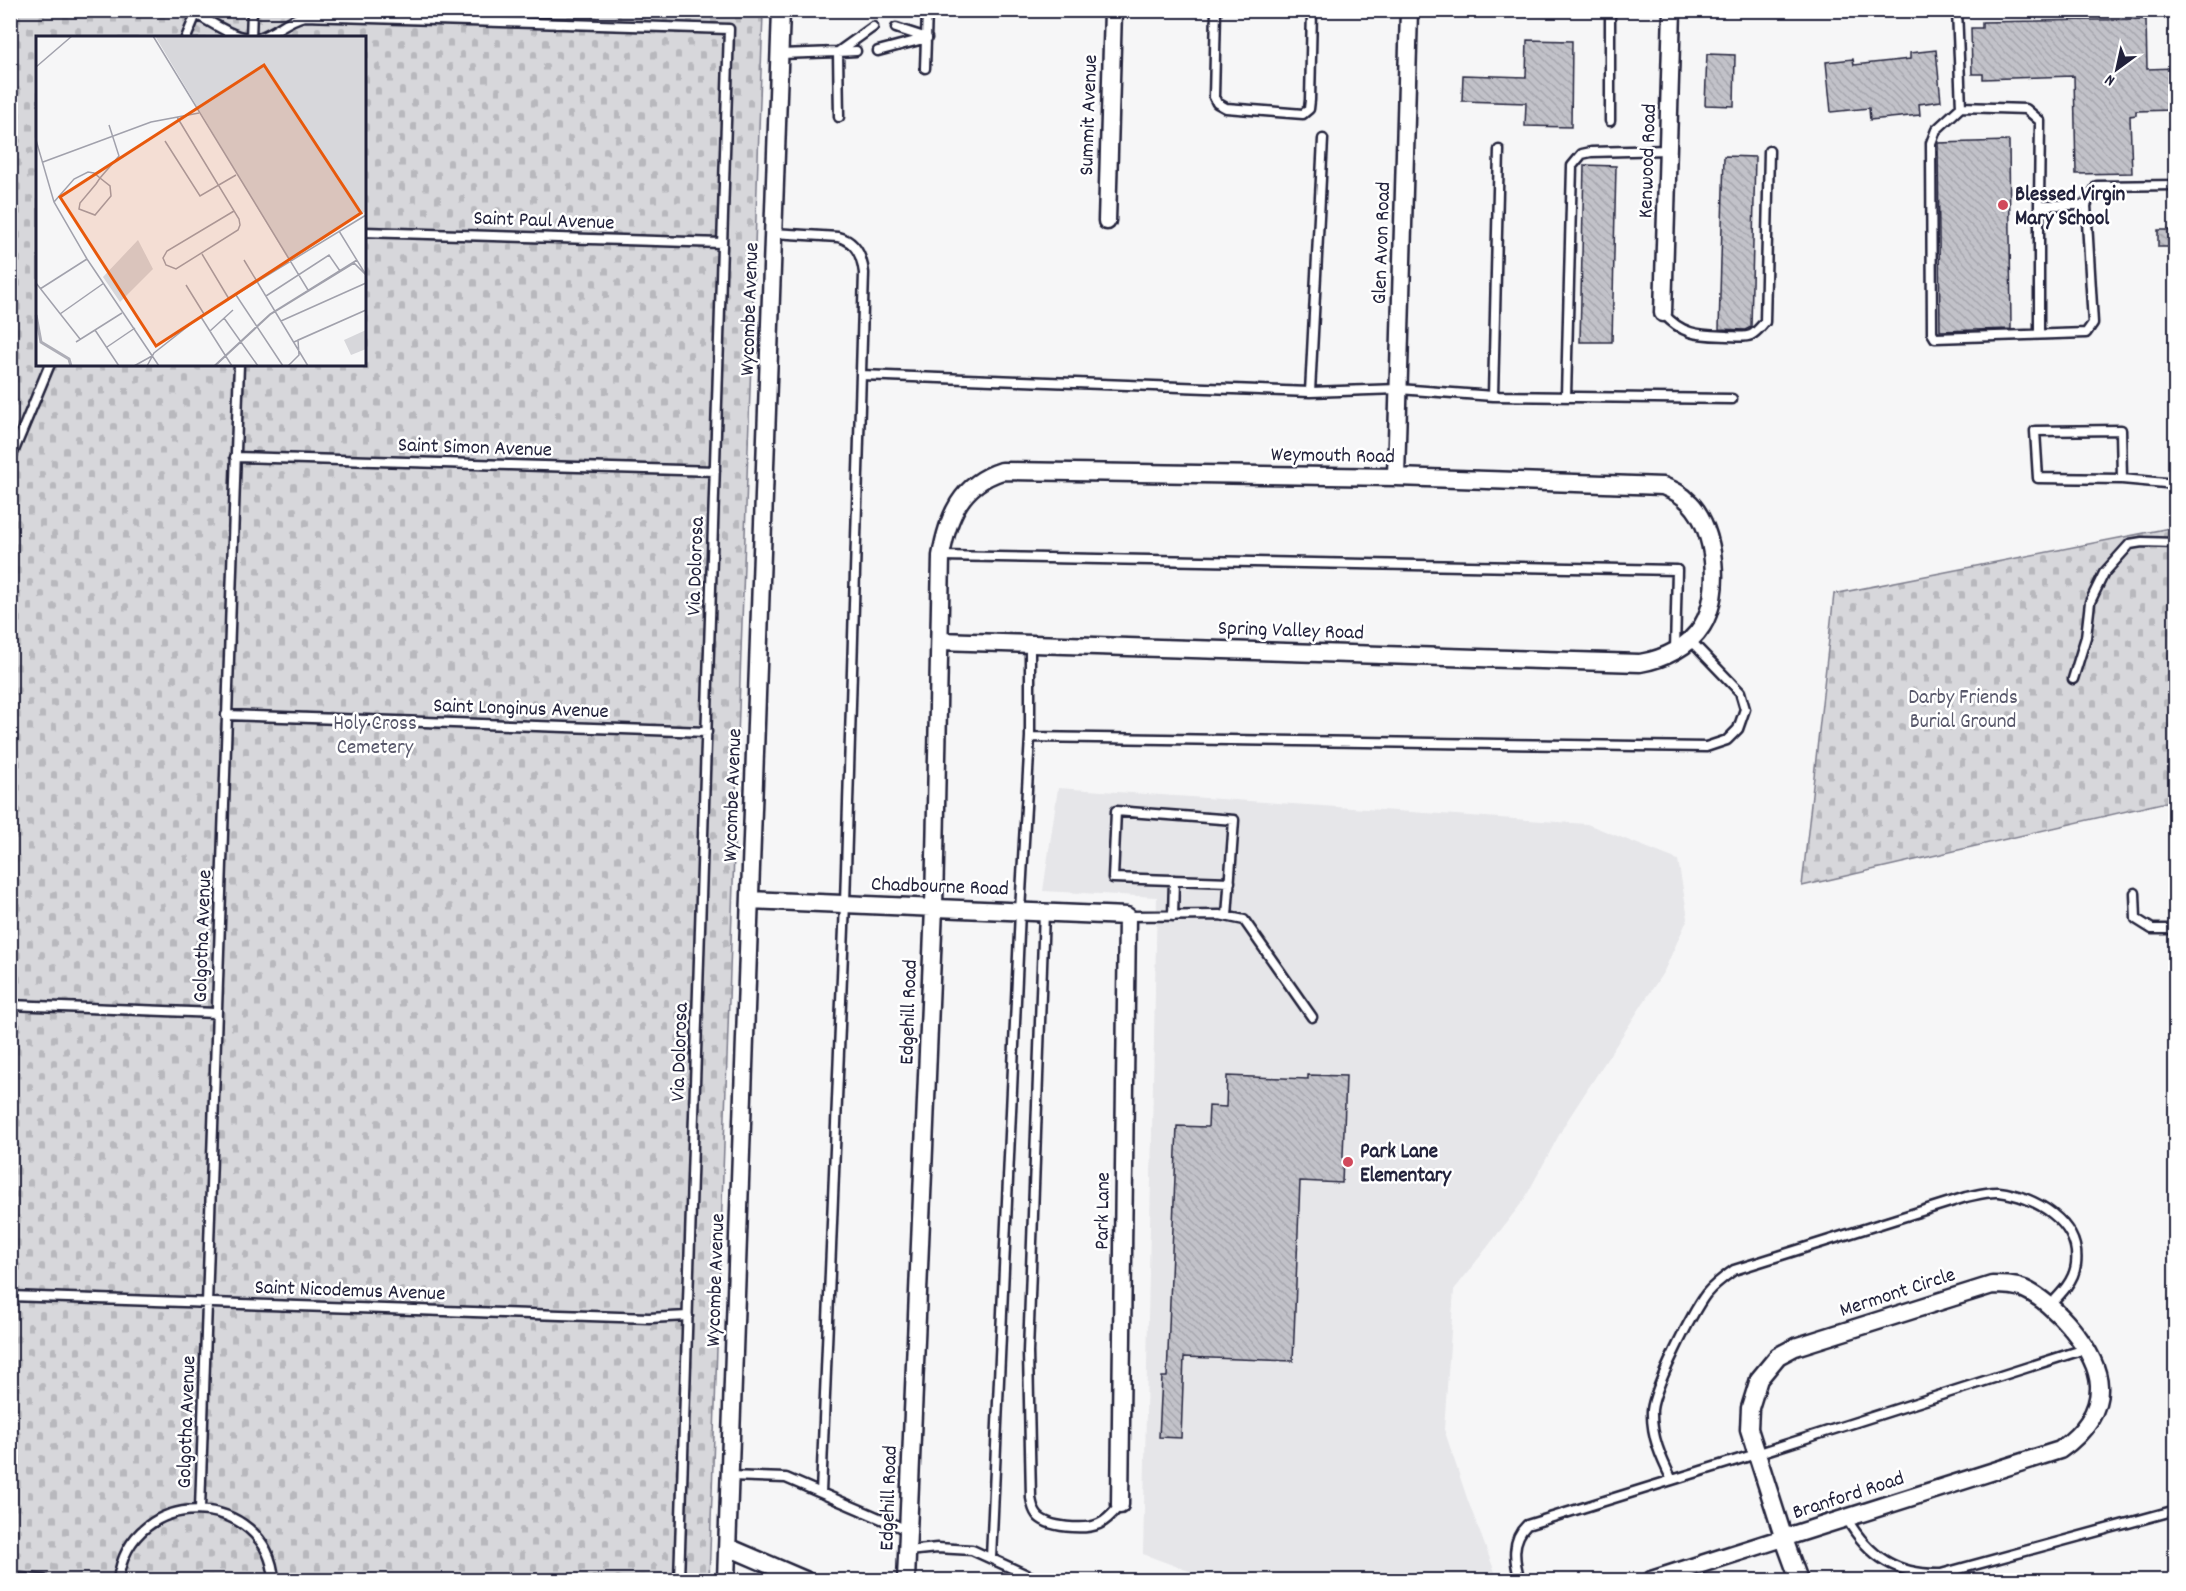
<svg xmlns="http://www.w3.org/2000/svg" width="2186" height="1591" font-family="Dekko,sans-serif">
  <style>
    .built { fill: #e6e6e9 }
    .cemetery { fill: url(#cemetery-stones); stroke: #7c7c8b; stroke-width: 1.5; fill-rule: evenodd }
    .building { fill: url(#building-back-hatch); stroke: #22223b; stroke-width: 1.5 }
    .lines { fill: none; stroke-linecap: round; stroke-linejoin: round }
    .service-casing { stroke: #22223b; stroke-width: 13 }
    .minor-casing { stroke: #22223b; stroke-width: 21 }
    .service { stroke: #fff; stroke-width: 8 }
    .minor { stroke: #fff; stroke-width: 16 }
    .poi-dot { fill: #d1495b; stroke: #fff; stroke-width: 2 }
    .labels { text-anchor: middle; stroke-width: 5; stroke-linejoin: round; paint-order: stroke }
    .street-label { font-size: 21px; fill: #22223b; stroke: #fff }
    .poi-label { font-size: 21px; font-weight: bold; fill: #22223b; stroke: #fff; text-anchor: start }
    .park-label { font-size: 21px; fill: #58586b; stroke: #fff }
    .inset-river { fill: none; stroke: #aeaeb7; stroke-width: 3 }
    .inset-road { fill: none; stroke: #a1a1ac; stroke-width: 1.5 }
    .view { fill: #e8590c; fill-opacity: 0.15; stroke: #e8590c; stroke-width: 3 }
    .inset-edge { fill: none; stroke: #22223b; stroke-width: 3 }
  </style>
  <defs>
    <pattern id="cemetery-stones" width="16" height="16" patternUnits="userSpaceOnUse" patternTransform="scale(1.5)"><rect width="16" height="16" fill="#d7d7db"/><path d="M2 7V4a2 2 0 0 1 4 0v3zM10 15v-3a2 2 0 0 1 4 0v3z" fill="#b8b8bd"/></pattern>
    <pattern id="building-back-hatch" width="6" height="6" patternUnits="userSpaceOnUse" patternTransform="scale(1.5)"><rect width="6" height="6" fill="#c2c2c9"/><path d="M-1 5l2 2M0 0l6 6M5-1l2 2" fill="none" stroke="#a6a6ae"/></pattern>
  </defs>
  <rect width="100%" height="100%" fill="#f6f6f7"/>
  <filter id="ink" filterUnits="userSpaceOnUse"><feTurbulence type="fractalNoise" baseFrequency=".0167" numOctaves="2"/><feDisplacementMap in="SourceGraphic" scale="12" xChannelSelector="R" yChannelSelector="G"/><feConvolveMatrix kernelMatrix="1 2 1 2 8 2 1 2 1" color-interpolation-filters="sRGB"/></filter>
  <g filter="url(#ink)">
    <path class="built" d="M 1058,788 L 1587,824 L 1678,860 L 1688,918 L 1664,971 L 1565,1124 L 1524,1200 L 1454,1290 L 1444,1429 L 1468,1501 L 1498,1580 L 1213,1580 L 1143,1554 L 1157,897 L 1043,891 Z"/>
    <path class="cemetery" d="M 663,10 L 763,13 L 709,1580 L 11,1580 L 11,11 ZM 38,38 L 364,38 L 364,364 L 38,364 Z
      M 2175,527 L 2175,800 L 1802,886 L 1834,594 Z"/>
    <path class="building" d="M 2146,19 L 2147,69 L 2175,68 L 2175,110 L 2136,111 L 2136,115 L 2130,116 L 2132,173 L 2076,174 L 2074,76 L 1983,79 L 1983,74 L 1972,74 L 1971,28 L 1982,28 L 1982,22 Z
      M 1527,40 L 1572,41 L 1571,127 L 1525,126 L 1526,103 L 1462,101 L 1463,75 L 1526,77 Z
      M 1936,50 L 1941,101 L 1919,104 L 1920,115 L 1870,120 L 1869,108 L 1831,112 L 1826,62 L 1853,59 L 1854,65 L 1910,59 L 1910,53 Z
      M 1707,54 L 1735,55 L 1734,106 L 1705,105 Z
      M 2009,141 L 2011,329 L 1940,331 L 1938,143 Z
      M 1724,156 L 1755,157 L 1751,327 L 1745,330 L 1719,329 Z
      M 1584,165 L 1616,166 L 1612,342 L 1580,342 Z
      M 2158,230 L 2175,230 L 2175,247 L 2158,247 Z
      M 1308,1075 L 1346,1076 L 1342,1183 L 1300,1181 L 1293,1361 L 1184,1357 L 1181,1438 L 1159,1437 L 1162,1377 L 1167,1377 L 1177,1126 L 1208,1127 L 1209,1106 L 1226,1107 L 1227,1076 L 1308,1079 Z"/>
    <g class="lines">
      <defs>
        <path id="service" d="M 187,10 C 207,18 226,35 248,38
          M 1216,10 L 1214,97 L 1217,103 L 1226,108 L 1303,114 L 1309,109 L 1310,100 L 1312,10
          M 1957,10 L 1961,107 L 2026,109 L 2040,121 L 2039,205 L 2086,205 L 2097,186 L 2176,185
          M 896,28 L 927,38
          M 186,38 L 196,14
          M 251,38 L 252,10
          M 259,38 C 275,33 287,20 304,16 L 729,29 L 679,1580
          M 878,51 L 927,38
          M 780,54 L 838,52 L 873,27
          M 925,68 L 927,10
          M 1961,107 L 1936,130 L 1931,143 L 1932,333 L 1935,338 L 2086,333 L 2093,323 L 2086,205
          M 839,117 L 838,52 L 856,51
          M 1610,121 L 1610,10
          M 364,232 L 722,243
          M 773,233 L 838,237 C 856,241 862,256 864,273 L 845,903 L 821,1493
          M 1663,313 C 1683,336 1700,335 1727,336 C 1735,336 1744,338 1751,335 C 1757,332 1761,326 1765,322 L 1769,151
          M 2039,334 L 2039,205
          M 861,375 L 1310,392 L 1399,389 L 1493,396 L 1732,399
          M 1310,392 L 1323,139
          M 1493,396 L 1499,150
          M 1566,396 L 1572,166 L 1582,154 L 1591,152 L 1668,150
          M 235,457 L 715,471
          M 10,460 L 50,364
          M 2122,479 L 2121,430 L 2035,431 L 2038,478 L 2122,479 L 2176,484
          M 941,556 L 1677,570 L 1675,650
          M 2073,679 L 2086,637 L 2090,602 L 2104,573 L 2130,544 L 2142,542 L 2176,543
          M 226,715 L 707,732
          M 1030,737 L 1706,747 L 1727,740 L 1738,729 L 1745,709 L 1740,692 L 1689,639
          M 2135,893 L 2136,919 L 2152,929 L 2176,929
          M 1044,912 L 1028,1352 L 1031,1498 C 1032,1504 1033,1510 1037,1515 C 1047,1528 1085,1530 1099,1524 C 1108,1520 1114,1512 1120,1505
          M 1127,916 L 1220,915 L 1244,920 L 1312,1017
          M 1173,916 L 1174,880
          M 1227,916 L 1234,820 L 1116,811 L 1113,878 L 1230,882
          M 10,1005 L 216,1013
          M 10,1296 L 649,1318 L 688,1316
          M 730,1476 L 786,1478 L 907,1530
          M 1672,1480 C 1661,1458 1651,1436 1652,1410 C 1654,1388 1692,1313 1706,1294 C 1714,1284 1724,1277 1734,1270 L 1966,1197 C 1976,1195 1988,1191 1999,1192 C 2034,1196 2081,1222 2076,1264 C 2074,1281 2061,1294 2049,1306
          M 200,1509 L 239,364
          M 1847,1519 C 1869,1557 1897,1575 1941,1574 L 2176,1510
          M 908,1551 L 937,1548 L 972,1550 L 1038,1580
          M 991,1558 L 1020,911 L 1030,737 L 1030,643
          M 10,1577 L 44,1580
          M 118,1580 C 131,1483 268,1491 274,1580
          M 1520,1580 C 1514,1561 1511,1540 1527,1525 L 1756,1454 L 2085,1349"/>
        <path id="minor" d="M 1107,221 L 1113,10
          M 1663,313 L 1672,10
          M 1396,477 L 1409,10
          M 750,900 L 1127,916 L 1120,1505
          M 728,1547 L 805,1580
          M 726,1580 L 781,10
          M 906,1580 L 934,908 L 941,556 C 948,516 961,484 1002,471 L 1396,477 L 1663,486 C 1673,490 1682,494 1690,503 C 1716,529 1722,595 1702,626 C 1689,647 1664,659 1640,663 L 940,641
          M 1651,1580 C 1787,1538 1923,1493 2060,1450 C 2081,1435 2100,1414 2099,1386 C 2098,1352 2054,1302 2024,1289 C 2014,1285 2003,1285 1992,1285 L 1795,1347 L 1778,1356 L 1759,1379 L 1750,1408 L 1749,1429 L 1784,1539 L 1799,1580"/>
      </defs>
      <use href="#service" class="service-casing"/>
      <use href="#minor" class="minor-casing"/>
      <use href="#service" class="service"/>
      <use href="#minor" class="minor"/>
    </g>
  </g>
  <g class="poi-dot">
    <circle cx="2003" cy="205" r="6"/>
    <circle cx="1348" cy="1162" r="6"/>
  </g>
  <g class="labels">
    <g class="street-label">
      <text transform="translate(1087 115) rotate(-88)" y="7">Summit Avenue</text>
      <text transform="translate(1646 161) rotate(-88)" y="7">Kenwood Road</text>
      <text transform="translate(544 219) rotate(2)" y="7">Saint Paul Avenue</text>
      <text transform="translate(1380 243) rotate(-88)" y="7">Glen Avon Road</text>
      <text transform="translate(748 309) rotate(-88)" y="7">Wycombe Avenue</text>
      <text transform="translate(475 446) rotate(2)" y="7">Saint Simon Avenue</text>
      <text transform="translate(1333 454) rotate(1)" y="7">Weymouth Road</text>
      <text transform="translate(694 566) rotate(-88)" y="7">Via Dolorosa</text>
      <text transform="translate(1291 629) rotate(2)" y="7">Spring Valley Road</text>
      <text transform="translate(521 707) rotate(2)" y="7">Saint Longinus Avenue</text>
      <text transform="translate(731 795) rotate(-88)" y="7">Wycombe Avenue</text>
      <text transform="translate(940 885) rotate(2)" y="7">Chadbourne Road</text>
      <text transform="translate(201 936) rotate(-88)" y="7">Golgotha Avenue</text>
      <text transform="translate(907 1012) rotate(-88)" y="7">Edgehill Road</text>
      <text transform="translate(678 1052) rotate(-88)" y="7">Via Dolorosa</text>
      <text transform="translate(1101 1211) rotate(-89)" y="7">Park Lane</text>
      <text transform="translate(714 1280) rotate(-88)" y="7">Wycombe Avenue</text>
      <text transform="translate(350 1289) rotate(2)" y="7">Saint Nicodemus Avenue</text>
      <text transform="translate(1897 1291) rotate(-18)" y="7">Mermont Circle</text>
      <text transform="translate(185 1422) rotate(-88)" y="7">Golgotha Avenue</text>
      <text transform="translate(1848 1494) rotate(-18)" y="7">Branford Road</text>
      <text transform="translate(887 1498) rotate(-88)" y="7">Edgehill Road</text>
    </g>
    <g class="poi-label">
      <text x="2015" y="200">Blessed Virgin<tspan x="2015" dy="24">Mary School</tspan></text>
      <text x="1360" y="1157">Park Lane<tspan x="1360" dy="24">Elementary</tspan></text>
    </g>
    <g class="park-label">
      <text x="1963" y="703">Darby Friends<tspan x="1963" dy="24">Burial Ground</tspan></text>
      <text x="375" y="729">Holy Cross<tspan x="375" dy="24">Cemetery</tspan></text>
    </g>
  </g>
  <g transform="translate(36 36)">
    <rect width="330" height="330" fill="#f6f6f7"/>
    <path d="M 330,294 L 330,313 L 315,319 L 308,304 Z" fill="#d7d7db"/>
    <path d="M 119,0 L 330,0 L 330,175 L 252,223 ZM 102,204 L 117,233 L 84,266 L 67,241 Z" fill="#d7d7db"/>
    <path class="inset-river" d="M 0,279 L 5,306 L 33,323 L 35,330"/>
    <path class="inset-road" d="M 117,0 L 272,254M 0,31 L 36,0M 141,81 L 203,183 L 204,189 L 202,194 L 140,233 L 130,229 L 127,222 L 131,215 L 198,175M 0,104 L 18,166 L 51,223 L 123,330M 129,105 L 164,160 L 200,139M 7,126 L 115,86 L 163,77M 18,166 L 38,143 L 52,136 L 58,137 L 64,142 L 74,150 L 75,160 L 59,179 L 43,173 L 44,167 L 60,148 L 64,142 L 83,120 L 73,89M 303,195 L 330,239M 166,218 L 193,263M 208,224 L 272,330M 0,247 L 44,303M 150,249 L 168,278M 4,253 L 51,223M 200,259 L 247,330M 230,260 L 293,219 L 304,235M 24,278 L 68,247M 165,281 L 196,330M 188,282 L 222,330M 245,285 L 330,247M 59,294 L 83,330M 174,295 L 197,274M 40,306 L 86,277M 258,306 L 330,274M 71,311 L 99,292M 98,330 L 116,320M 111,330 L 118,317 L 165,280 L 330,179M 178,330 L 234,278 L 321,224M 179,330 L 235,278 L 318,227 L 330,239M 252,330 L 263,319 L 262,304 L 330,274"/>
    <path class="view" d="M 228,29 L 325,177 L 120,310 L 24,161 Z"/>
    <rect width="330" height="330" class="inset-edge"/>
  </g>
  <rect width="2186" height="1591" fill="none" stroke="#fff" stroke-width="36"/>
  <rect x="18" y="18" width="2150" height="1555" fill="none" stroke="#22223b" stroke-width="2" filter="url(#ink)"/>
  <g transform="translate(2117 69) rotate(213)" stroke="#ffffff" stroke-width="4.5" paint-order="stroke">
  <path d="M0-4.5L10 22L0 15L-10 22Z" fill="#22223b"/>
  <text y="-9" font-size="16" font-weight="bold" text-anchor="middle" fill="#22223b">N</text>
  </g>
</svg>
